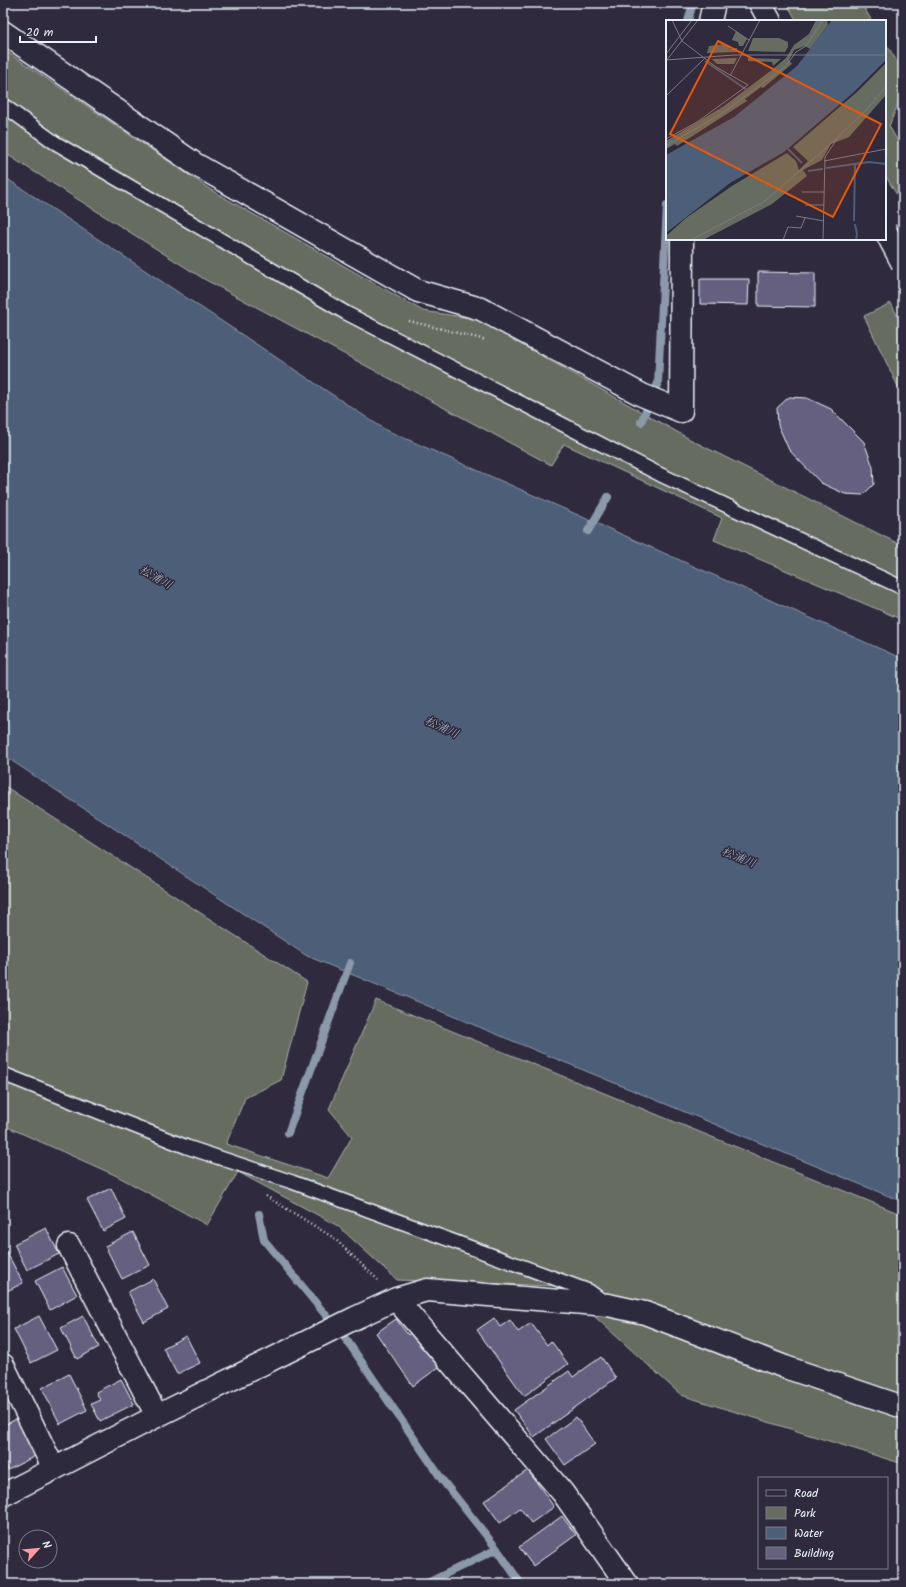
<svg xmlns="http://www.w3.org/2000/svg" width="906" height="1587" font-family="Kalam,'Klee One',sans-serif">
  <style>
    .green { fill: #666d60; stroke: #a7afac }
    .water { fill: #4d5f78; stroke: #8b99ab }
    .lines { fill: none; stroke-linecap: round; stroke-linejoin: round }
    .stream { stroke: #8b99ab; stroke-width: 8 }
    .building { fill: #65617f; stroke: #e8f1f8 }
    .service-casing { stroke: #e8f1f8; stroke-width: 16 }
    .minor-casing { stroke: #e8f1f8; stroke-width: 25 }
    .motorway-casing { stroke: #e8f1f8; stroke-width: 25 }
    .path { stroke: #e8f1f8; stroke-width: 2.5; stroke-dasharray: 1 3; stroke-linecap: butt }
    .service { stroke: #2f2a3d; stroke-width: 13 }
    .minor { stroke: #2f2a3d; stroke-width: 22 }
    .motorway { stroke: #2f2a3d; stroke-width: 22 }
    .motorway-bridge-casing { stroke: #e8f1f8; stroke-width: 25; stroke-linecap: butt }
    .motorway-bridge { stroke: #2f2a3d; stroke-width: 22 }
    .labels { text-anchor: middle; stroke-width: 3; stroke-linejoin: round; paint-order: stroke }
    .water-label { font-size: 12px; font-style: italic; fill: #aab7c5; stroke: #2f2a3d }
    .inset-river { fill: none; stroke: #4d5f78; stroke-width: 2 }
    .inset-road { fill: none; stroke: #797a88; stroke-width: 1 }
    .view { fill: #e8590c; fill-opacity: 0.15; stroke: #e8590c; stroke-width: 2 }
    .inset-edge { fill: none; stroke: #e8f1f8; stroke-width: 2 }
  </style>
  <rect width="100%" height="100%" fill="#2f2a3d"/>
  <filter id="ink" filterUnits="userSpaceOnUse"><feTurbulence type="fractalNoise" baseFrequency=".025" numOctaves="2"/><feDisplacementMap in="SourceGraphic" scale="8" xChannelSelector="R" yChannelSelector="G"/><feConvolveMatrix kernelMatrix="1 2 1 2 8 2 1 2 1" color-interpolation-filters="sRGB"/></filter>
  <g filter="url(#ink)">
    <path class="green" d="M 786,3 L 861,3 L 872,21 L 797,21 Z
      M 885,42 L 903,71 L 903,92 L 889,126 L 903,150 L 903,192 L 897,195 L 885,175 Z
      M 3,49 L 211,190 L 423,311 L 476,319 L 695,442 L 903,546 L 903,620 L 714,540 L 722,518 L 564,444 L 551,465 L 204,279 L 3,152 Z
      M 891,303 L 903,327 L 903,397 L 864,316 Z
      M 3,785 L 307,982 L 281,1080 L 245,1098 L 226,1144 L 328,1178 L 352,1137 L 329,1109 L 376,1000 L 903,1215 L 903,1464 L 681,1395 L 594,1316 L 556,1286 L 397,1280 L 338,1226 L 238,1172 L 207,1225 L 117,1176 L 3,1125 Z"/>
    <path class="water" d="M 3,176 L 384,429 L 903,659 L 903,1202 L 307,956 L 3,755 Z"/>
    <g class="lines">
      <path class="stream" d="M 688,21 L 693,3
        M 641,422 L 658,383 L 667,205
        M 588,531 L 608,497
        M 288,1133 L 350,963
        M 259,1214 L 264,1240 L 348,1342 L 443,1481 L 497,1549 L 521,1584
        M 425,1584 L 497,1549"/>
    </g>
    <path class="building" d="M 758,272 L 815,273 L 815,307 L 758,306 Z
      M 700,279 L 749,279 L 748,305 L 700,304 Z
      M 789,397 L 807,398 L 831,409 L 864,442 L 873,467 L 874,484 L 863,495 L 845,494 L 821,483 L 789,450 L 778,425 L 777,408 Z
      M 111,1188 L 126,1219 L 103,1231 L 87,1200 Z
      M 46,1228 L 59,1254 L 27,1270 L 14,1244 Z
      M 133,1232 L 150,1265 L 122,1279 L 105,1246 Z
      M 3,1247 L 4,1247 L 23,1283 L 3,1293 Z
      M 62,1267 L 77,1295 L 50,1310 L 35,1281 Z
      M 153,1279 L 168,1309 L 144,1322 L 128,1292 Z
      M 39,1316 L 57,1350 L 31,1363 L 14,1329 Z
      M 83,1316 L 99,1347 L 77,1359 L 61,1328 Z
      M 494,1318 L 500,1327 L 510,1320 L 518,1332 L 531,1323 L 547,1345 L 551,1341 L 568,1364 L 524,1396 L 477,1330 Z
      M 396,1319 L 408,1335 L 413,1330 L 439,1367 L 413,1386 L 376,1333 Z
      M 186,1336 L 200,1363 L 177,1374 L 163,1348 Z
      M 601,1357 L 616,1378 L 534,1437 L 514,1410 L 569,1371 L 573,1377 Z
      M 69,1374 L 87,1410 L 60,1424 L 42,1388 Z
      M 121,1379 L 134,1404 L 100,1421 L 91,1404 L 100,1400 L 96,1392 Z
      M 576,1417 L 595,1444 L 565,1465 L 546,1439 Z
      M 18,1418 L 37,1455 L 8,1470 L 3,1460 L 3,1426 Z
      M 528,1470 L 554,1507 L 531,1523 L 520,1508 L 500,1523 L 484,1501 Z
      M 562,1516 L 576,1535 L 533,1566 L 519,1547 Z"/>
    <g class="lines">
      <defs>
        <path id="service" d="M 3,105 L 54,142 L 346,313 L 661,475 L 903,588
          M 3,1074 L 187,1147 L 292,1182 L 589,1291 L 604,1302"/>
        <path id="minor" d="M 710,21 L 714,3
          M 3,32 L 195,164 L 418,291 L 481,309 L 642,395 L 681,411 L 682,239
          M 69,1246 L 157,1416
          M 396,1299 L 563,1493 L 627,1584
          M 3,1365 L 54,1469
          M 3,1495 L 157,1416 L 355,1318 L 396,1299 L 427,1290 L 608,1305 L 645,1313 L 785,1367 L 903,1407"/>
        <path id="motorway" d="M 760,3 L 770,21"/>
      </defs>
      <use href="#service" class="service-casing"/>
      <use href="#minor" class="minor-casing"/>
      <use href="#motorway" class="motorway-casing"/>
      <path class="path" d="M 409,321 L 486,340
        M 266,1196 L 334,1238 L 378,1280"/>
      <use href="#service" class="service"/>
      <use href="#minor" class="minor"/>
      <use href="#motorway" class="motorway"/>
      <defs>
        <path id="motorway-bridge" d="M 885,230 L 903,264"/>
      </defs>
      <use href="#motorway-bridge" class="motorway-bridge-casing"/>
      <use href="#motorway-bridge" class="motorway-bridge"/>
    </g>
  </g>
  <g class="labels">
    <g class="water-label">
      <text transform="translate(156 577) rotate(30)" y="4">松浦川</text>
      <text transform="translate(442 727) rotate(25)" y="4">松浦川</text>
      <text transform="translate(739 857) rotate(22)" y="4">松浦川</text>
    </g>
  </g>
  <g transform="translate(666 20)">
    <rect width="220" height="220" fill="#2f2a3d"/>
    <path d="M 150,0 L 161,0 L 162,5 L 144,29 L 139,26 L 128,30 L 123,40 L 126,44 L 97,68 L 95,67 L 79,79 L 81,81 L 11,126 L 9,124 L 0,129 L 0,121 L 58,86 L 107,49 L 120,38 L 128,25 L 143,14 ZM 70,11 L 81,19 L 77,26 L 73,26 L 72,22 L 66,20 ZM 87,18 L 113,18 L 122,22 L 122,27 L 119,32 L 82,31 ZM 60,24 L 64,29 L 71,28 L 71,32 L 41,33 L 43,26 ZM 71,38 L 68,44 L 51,44 L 46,39 ZM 82,38 L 115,39 L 107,46 L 106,42 L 82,41 ZM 220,43 L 220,75 L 183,117 L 165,124 L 156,140 L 137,150 L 141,156 L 106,184 L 37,220 L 0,220 L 0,216 L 20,198 L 66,166 L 121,133 L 130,141 L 133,150 L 142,141 L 127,127 L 191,72 Z" fill="#666d60"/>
    <path d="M 166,0 L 220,0 L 220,40 L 188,72 L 118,132 L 64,163 L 0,213 L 0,135 L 68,97 L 131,46 Z" fill="#4d5f78"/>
    <path class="inset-river" d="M 39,41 L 81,70M 122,129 L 136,143M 160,148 L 203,142 L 220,144M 142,151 L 157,149M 188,201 L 189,144M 189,204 L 191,214 L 190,220"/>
    <path class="inset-road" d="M 62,6 L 83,20M 0,34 L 26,0M 0,40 L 68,35 L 220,35M 0,41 L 32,0M 64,56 L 94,0M 0,76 L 39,38M 0,119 L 31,102 L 82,65 L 50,47 L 16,21 L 6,0M 0,126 L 55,94 L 120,46 L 130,32 L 140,26 L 157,0M 158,141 L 220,129M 136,172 L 158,172M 139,185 L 158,185M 130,196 L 158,201M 25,220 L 99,181 L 170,119M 117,220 L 122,207 L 135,208 L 139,198M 157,220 L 159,137 L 173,116 L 202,88 L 220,66"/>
    <path class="view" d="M 52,21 L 215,104 L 167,197 L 4,114 Z"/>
    <rect width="220" height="220" class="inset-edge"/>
  </g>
  <rect width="906" height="1587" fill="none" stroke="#2f2a3d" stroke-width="16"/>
  <rect x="8" y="8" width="890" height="1571" fill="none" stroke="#e8f1f8" stroke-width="1.5" filter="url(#ink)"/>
  <rect x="758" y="1477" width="130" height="92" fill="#2f2a3d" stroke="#797a88"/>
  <rect x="766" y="1490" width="20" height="6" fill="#2f2a3d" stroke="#797a88"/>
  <text x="794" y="1497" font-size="12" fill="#e8f1f8">Road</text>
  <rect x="766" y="1507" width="20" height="12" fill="#666d60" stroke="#797a88"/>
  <text x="794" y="1517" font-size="12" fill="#e8f1f8">Park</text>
  <rect x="766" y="1527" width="20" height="12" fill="#4d5f78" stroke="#797a88"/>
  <text x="794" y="1537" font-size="12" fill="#e8f1f8">Water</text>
  <rect x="766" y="1547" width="20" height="12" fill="#65617f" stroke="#797a88"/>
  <text x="794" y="1557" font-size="12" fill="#e8f1f8">Building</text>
  <g transform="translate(38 1549) rotate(63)"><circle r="19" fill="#2f2a3d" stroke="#797a88"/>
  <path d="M0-3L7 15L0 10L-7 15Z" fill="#ff9aa2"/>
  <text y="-6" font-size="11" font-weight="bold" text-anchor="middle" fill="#e8f1f8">N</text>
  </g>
  <path d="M20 36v6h76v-6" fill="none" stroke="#e8f1f8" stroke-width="2"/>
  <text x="26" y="36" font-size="12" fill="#e8f1f8" stroke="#2f2a3d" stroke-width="3" paint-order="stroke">20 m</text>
</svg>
